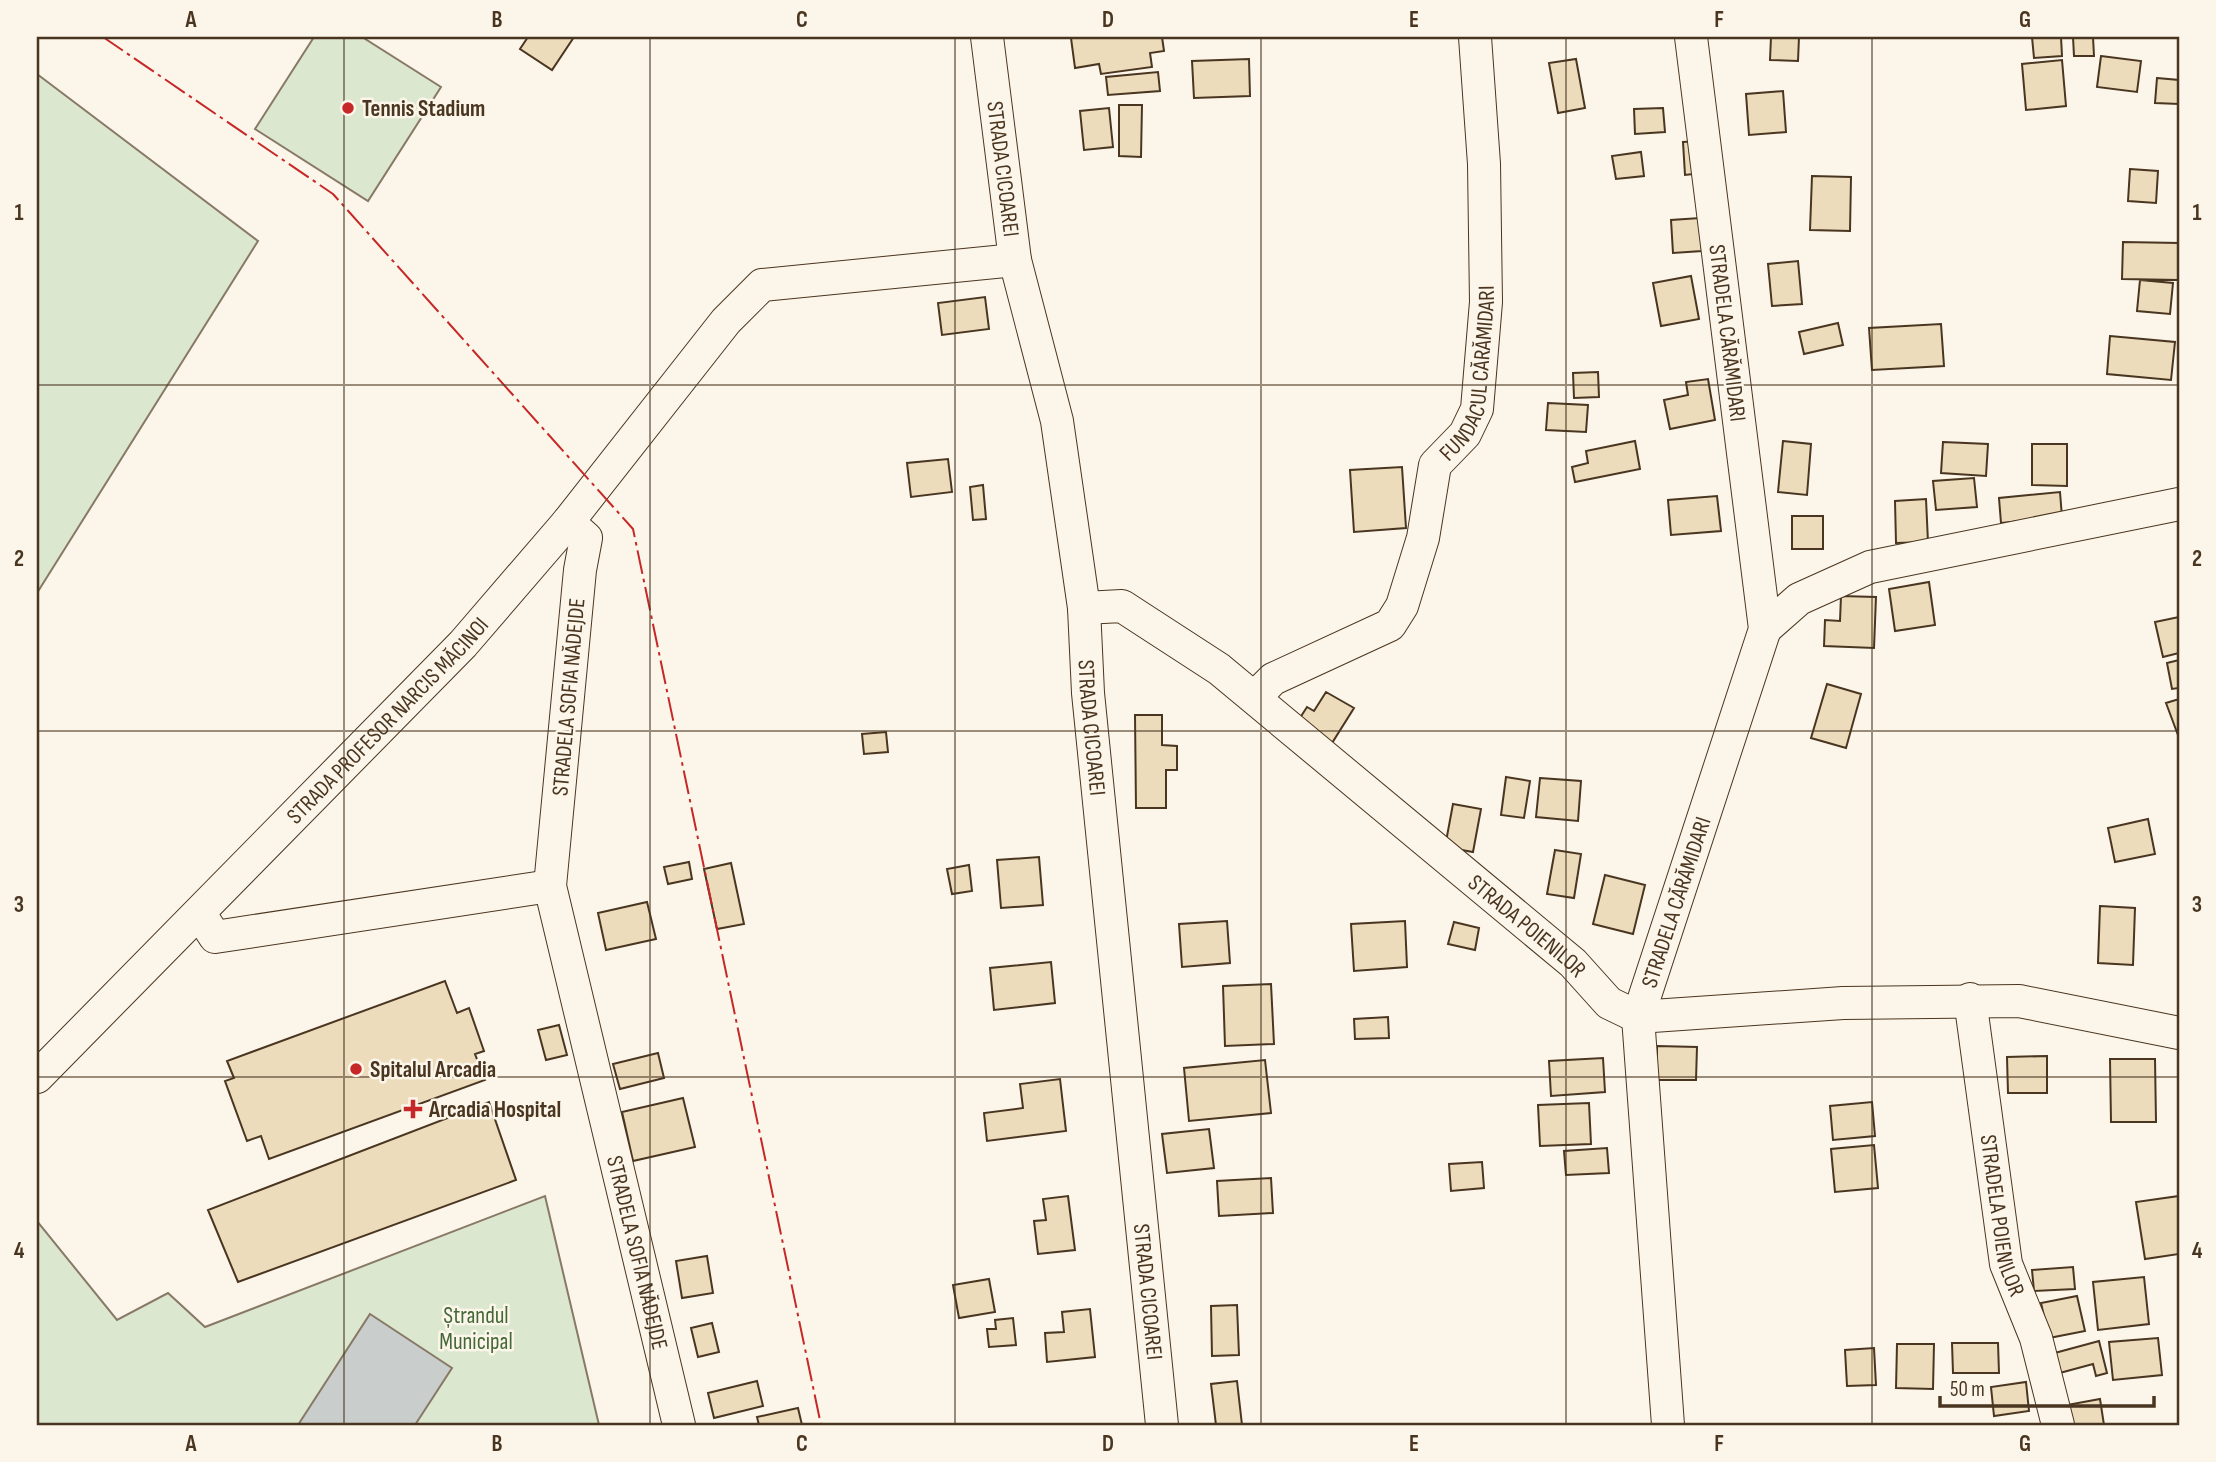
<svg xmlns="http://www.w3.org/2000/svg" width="2216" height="1462" font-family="'Sofia Sans Condensed',sans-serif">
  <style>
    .green { fill: #dce7d0; stroke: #887966; stroke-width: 2 }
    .water { fill: #c9cecd; stroke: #887966; stroke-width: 2 }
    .building { fill: #ecdcbc; stroke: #4a3520; stroke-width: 2 }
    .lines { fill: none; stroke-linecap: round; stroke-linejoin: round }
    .minor-casing { stroke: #4a3520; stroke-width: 34 }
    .minor { stroke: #fbf6e9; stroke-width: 32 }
    .power { stroke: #c62828; stroke-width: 2; stroke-dasharray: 24 5 3.5 5; stroke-linecap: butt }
    .grid { fill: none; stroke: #4a3520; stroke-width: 2; stroke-opacity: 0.55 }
    .poi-dot { fill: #c62828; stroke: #fbf6e9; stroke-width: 2.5 }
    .labels { text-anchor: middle; stroke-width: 5; stroke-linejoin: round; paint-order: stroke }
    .poi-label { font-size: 23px; font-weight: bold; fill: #4a3520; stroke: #fbf6e9; text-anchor: start }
    .street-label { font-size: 23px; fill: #4a3520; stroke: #fbf6e9 }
    .park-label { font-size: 23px; fill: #436837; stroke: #fbf6e9 }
    .neatline { fill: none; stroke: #4a3520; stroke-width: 2.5 }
    .grid-label { font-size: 23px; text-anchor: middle; font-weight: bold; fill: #4a3520 }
  </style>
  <rect width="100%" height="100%" fill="#fbf6e9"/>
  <path class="green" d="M 314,37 L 362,37 L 441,87 L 368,201 L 255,129 Z
    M 37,74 L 258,241 L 37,593 Z
    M 545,1196 L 599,1425 L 37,1425 L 37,1221 L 117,1320 L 168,1293 L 205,1327 Z"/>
  <path class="water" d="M 370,1314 L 452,1368 L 415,1425 L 298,1425 Z"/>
  <path class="building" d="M 528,37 L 574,37 L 552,70 L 520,49 Z
    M 1162,37 L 1164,51 L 1150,53 L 1152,67 L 1101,74 L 1099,64 L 1075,68 L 1071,38 Z
    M 1771,37 L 1799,37 L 1798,61 L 1770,60 Z
    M 2032,37 L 2061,37 L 2062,56 L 2034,58 Z
    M 2073,37 L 2093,37 L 2094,56 L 2074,56 Z
    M 2101,56 L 2141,61 L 2137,92 L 2097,87 Z
    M 1249,59 L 1250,96 L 1194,98 L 1192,61 Z
    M 1576,59 L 1585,108 L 1558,113 L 1549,63 Z
    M 2062,60 L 2066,106 L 2026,110 L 2022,64 Z
    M 1158,72 L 1160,91 L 1108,95 L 1106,77 Z
    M 2157,78 L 2179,80 L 2179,104 L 2155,103 Z
    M 1783,91 L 1786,132 L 1749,135 L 1746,94 Z
    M 1119,105 L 1142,105 L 1141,157 L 1119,156 Z
    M 1109,108 L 1113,147 L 1084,150 L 1080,111 Z
    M 1663,108 L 1665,132 L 1635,134 L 1634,109 Z
    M 1700,141 L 1702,173 L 1685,175 L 1683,142 Z
    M 1641,152 L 1644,176 L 1616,179 L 1612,156 Z
    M 2130,169 L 2158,171 L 2156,203 L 2128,201 Z
    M 1812,176 L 1851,177 L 1850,231 L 1810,230 Z
    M 1700,218 L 1702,251 L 1673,253 L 1671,220 Z
    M 2123,242 L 2179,243 L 2179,280 L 2122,279 Z
    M 1798,261 L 1802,304 L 1772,306 L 1768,264 Z
    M 1691,276 L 1699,319 L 1661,326 L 1653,283 Z
    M 2140,280 L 2173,283 L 2170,314 L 2137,311 Z
    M 985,297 L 989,329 L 942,335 L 938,303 Z
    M 1838,323 L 1843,345 L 1804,354 L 1799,332 Z
    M 1941,324 L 1944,366 L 1872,370 L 1869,328 Z
    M 2110,336 L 2175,342 L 2171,380 L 2107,374 Z
    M 1598,372 L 1599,397 L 1574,398 L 1573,373 Z
    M 1708,379 L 1715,420 L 1670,429 L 1664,400 L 1688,395 L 1686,382 Z
    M 1548,403 L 1588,405 L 1586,432 L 1546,430 Z
    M 1635,441 L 1640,469 L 1575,482 L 1572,467 L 1588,463 L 1586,451 Z
    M 1783,441 L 1811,444 L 1807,495 L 1778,492 Z
    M 1943,442 L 1988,444 L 1986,476 L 1941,473 Z
    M 2032,444 L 2067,444 L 2067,486 L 2032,485 Z
    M 948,459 L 952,492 L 911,497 L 907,463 Z
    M 1402,467 L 1406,528 L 1354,532 L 1350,470 Z
    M 1974,478 L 1977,507 L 1936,510 L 1933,481 Z
    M 983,485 L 986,519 L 973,520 L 970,487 Z
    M 2060,492 L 2062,517 L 2001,523 L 1999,498 Z
    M 1717,496 L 1721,531 L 1671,535 L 1668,500 Z
    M 1926,499 L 1928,542 L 1896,543 L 1895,501 Z
    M 1792,516 L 1823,516 L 1823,549 L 1792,549 Z
    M 1929,582 L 1935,625 L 1895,631 L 1889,589 Z
    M 1841,596 L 1876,597 L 1874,648 L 1824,646 L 1825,620 L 1840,621 Z
    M 2179,617 L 2179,653 L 2163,657 L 2155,622 Z
    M 2179,660 L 2179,688 L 2172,689 L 2167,663 Z
    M 1827,684 L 1861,694 L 1846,748 L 1811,738 Z
    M 1326,692 L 1354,708 L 1332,743 L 1298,721 L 1307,707 L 1314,711 Z
    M 2179,699 L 2179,735 L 2178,735 L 2166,703 Z
    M 1135,715 L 1162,715 L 1162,745 L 1177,746 L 1177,770 L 1166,770 L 1166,808 L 1136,808 Z
    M 886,732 L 888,752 L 864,754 L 862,734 Z
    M 1506,777 L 1530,781 L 1524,818 L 1501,815 Z
    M 1540,778 L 1581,781 L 1578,821 L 1536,817 Z
    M 1453,804 L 1481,809 L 1473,852 L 1445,847 Z
    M 2148,819 L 2155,854 L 2115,862 L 2108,828 Z
    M 1555,850 L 1581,854 L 1574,898 L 1547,894 Z
    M 1039,857 L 1043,905 L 1001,908 L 997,860 Z
    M 689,862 L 692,879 L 668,884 L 664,867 Z
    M 731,863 L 744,924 L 717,929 L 704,869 Z
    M 969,865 L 972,891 L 952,894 L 947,869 Z
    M 1605,875 L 1645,885 L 1633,934 L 1593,924 Z
    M 647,902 L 656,939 L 606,950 L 598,913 Z
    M 2100,906 L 2135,908 L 2133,965 L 2098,963 Z
    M 1227,921 L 1230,963 L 1182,967 L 1179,924 Z
    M 1405,921 L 1407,967 L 1354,971 L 1351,924 Z
    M 1454,922 L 1479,928 L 1475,950 L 1448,944 Z
    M 1051,962 L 1055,1003 L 994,1010 L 990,968 Z
    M 445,981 L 457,1013 L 469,1008 L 484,1051 L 475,1054 L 485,1080 L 269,1159 L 261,1136 L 247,1141 L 225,1081 L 234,1078 L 227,1061 Z
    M 1271,984 L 1274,1044 L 1225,1046 L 1223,986 Z
    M 1388,1017 L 1389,1038 L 1355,1039 L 1354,1019 Z
    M 559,1025 L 567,1055 L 546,1060 L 538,1030 Z
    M 1657,1046 L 1697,1047 L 1696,1080 L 1657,1080 Z
    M 658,1053 L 664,1078 L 620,1089 L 613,1064 Z
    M 2047,1056 L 2047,1093 L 2008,1093 L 2007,1057 Z
    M 1603,1058 L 1605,1092 L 1551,1096 L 1549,1061 Z
    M 2110,1059 L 2155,1059 L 2156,1122 L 2111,1122 Z
    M 1265,1060 L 1271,1113 L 1189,1121 L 1184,1068 Z
    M 1060,1079 L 1066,1131 L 987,1141 L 984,1113 L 1023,1108 L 1020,1084 Z
    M 683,1098 L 695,1147 L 633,1161 L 622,1112 Z
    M 489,1102 L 516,1180 L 238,1282 L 208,1210 Z
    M 1872,1102 L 1875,1136 L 1833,1140 L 1830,1106 Z
    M 1589,1103 L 1591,1144 L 1540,1146 L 1538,1105 Z
    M 1209,1129 L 1214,1168 L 1167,1173 L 1162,1134 Z
    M 1874,1145 L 1878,1188 L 1835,1192 L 1831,1149 Z
    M 1607,1148 L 1609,1173 L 1566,1175 L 1564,1151 Z
    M 1482,1162 L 1484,1188 L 1451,1191 L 1449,1164 Z
    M 1271,1178 L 1273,1213 L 1219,1216 L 1217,1181 Z
    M 1068,1196 L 1075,1250 L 1038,1254 L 1034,1221 L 1046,1220 L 1043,1199 Z
    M 2179,1196 L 2179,1254 L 2145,1259 L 2136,1202 Z
    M 707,1256 L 713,1293 L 682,1298 L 676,1261 Z
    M 2073,1267 L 2075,1289 L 2034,1291 L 2032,1270 Z
    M 2144,1277 L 2149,1324 L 2098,1330 L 2093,1282 Z
    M 989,1279 L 995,1312 L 959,1318 L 953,1285 Z
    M 2077,1296 L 2085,1331 L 2049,1338 L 2041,1303 Z
    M 1237,1305 L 1239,1355 L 1212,1356 L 1211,1306 Z
    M 1090,1309 L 1095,1357 L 1047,1362 L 1045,1333 L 1064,1332 L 1062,1312 Z
    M 1013,1318 L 1016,1345 L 989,1347 L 987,1329 L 996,1329 L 995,1320 Z
    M 712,1323 L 719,1352 L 698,1357 L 691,1328 Z
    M 2158,1338 L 2162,1375 L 2113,1380 L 2109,1342 Z
    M 2099,1341 L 2107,1373 L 2096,1376 L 2093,1364 L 2056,1374 L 2051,1354 Z
    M 1952,1343 L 1998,1343 L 1999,1373 L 1953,1373 Z
    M 1897,1344 L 1934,1344 L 1933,1389 L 1896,1388 Z
    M 1874,1348 L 1876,1385 L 1847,1386 L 1845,1350 Z
    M 757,1381 L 763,1406 L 714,1418 L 708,1393 Z
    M 1237,1381 L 1242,1425 L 1216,1425 L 1211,1384 Z
    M 2026,1382 L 2029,1411 L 1994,1416 L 1991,1387 Z
    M 2100,1399 L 2104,1425 L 2071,1425 L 2067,1405 Z
    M 798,1408 L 802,1425 L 759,1425 L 757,1417 Z"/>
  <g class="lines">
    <defs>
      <g id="minor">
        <path id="s1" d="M 987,37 L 1015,260 L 1057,421 L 1084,608 L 1088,693 L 1162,1425"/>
        <path id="s2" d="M 568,522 L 586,538 L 580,570 L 550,886 L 679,1425"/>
        <path id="s3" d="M 1084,608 L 1122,606 L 1219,669 L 1573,963 L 1609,1003 L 1638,1017 L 1843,1003 L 2019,1001 L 2179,1033"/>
        <path d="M 1765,629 L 1799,599 L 1870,567 L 2179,504"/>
        <path id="s4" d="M 1255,697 L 1273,679 L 1390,625 L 1402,606 L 1423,538 L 1435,465 L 1465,434 L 1477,409 L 1486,302 L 1484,164 L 1475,37"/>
        <path d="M 200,914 L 215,937 L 550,886"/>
        <path id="s5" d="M 1970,999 L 2006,1264 L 2036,1338 L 2058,1425"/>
        <path id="s6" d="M 37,1077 L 463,644 L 568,522 L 726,321 L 762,285 L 1015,260"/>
        <path id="s7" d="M 1668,1425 L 1638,1017 L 1765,629 L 1691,37"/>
      </g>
    </defs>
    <use href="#minor" class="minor-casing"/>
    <use href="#minor" class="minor"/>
    <path class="power" d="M 103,37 L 333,194 L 633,529 L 821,1425"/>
  </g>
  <path class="grid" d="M 344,37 L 344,1425M 650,37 L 650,1425M 955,37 L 955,1425M 1261,37 L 1261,1425M 1566,37 L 1566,1425M 1872,37 L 1872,1425M 37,385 L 2179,385M 37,731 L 2179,731M 37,1077 L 2179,1077"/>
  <g class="poi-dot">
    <circle cx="348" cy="108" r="7"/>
    <circle cx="356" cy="1069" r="7"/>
    <path d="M409.5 1098.5h7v7h7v7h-7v7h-7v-7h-7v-7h7z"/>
  </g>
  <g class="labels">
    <g class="poi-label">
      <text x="362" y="116">Tennis Stadium</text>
      <text x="370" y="1077">Spitalul Arcadia</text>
      <text x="429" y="1117">Arcadia Hospital</text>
    </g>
    <g class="street-label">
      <text dy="8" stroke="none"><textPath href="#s1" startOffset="133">STRADA CICOAREI</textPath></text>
      <text transform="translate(1728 333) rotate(83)" y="8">STRADELA CĂRĂMIDARI</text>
      <text dy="8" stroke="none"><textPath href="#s4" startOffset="425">FUNDACUL CĂRĂMIDARI</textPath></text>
      <text transform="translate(568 697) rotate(-85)" y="8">STRADELA SOFIA NĂDEJDE</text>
      <text dy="8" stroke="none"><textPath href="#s6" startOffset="500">STRADA PROFESOR NARCIS MĂCINOI</textPath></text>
      <text dy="8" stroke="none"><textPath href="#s1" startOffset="700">STRADA CICOAREI</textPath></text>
      <text dy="8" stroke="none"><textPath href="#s7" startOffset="530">STRADELA CĂRĂMIDARI</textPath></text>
      <text dy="8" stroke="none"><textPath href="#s3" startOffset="555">STRADA POIENILOR</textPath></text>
      <text dy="8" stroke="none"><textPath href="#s5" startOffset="219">STRADELA POIENILOR</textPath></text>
      <text dy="8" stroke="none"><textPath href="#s2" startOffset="751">STRADELA SOFIA NĂDEJDE</textPath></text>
      <text dy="8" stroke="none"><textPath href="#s1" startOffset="1267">STRADA CICOAREI</textPath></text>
    </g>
    <g class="park-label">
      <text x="476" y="1323">Ștrandul<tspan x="476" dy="26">Municipal</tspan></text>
    </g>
  </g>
  <rect width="2216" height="1462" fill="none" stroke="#fbf6e9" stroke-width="77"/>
  <path d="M1940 1396v10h214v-10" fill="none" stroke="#4a3520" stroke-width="3.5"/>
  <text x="1950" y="1396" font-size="21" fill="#4a3520" stroke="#fbf6e9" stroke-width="5" paint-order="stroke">50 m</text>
  <rect x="38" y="38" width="2140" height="1386" class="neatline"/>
  <g class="grid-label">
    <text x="191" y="27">A</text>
    <text x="497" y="27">B</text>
    <text x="802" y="27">C</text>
    <text x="1108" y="27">D</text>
    <text x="1414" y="27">E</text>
    <text x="1719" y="27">F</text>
    <text x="2025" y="27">G</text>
    <text x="19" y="220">1</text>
    <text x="2197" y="220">1</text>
    <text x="19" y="566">2</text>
    <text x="2197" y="566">2</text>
    <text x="19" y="912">3</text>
    <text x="2197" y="912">3</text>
    <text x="19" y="1258">4</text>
    <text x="2197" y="1258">4</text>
    <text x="191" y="1451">A</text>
    <text x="497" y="1451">B</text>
    <text x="802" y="1451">C</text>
    <text x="1108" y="1451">D</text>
    <text x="1414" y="1451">E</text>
    <text x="1719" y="1451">F</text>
    <text x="2025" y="1451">G</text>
  </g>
</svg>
